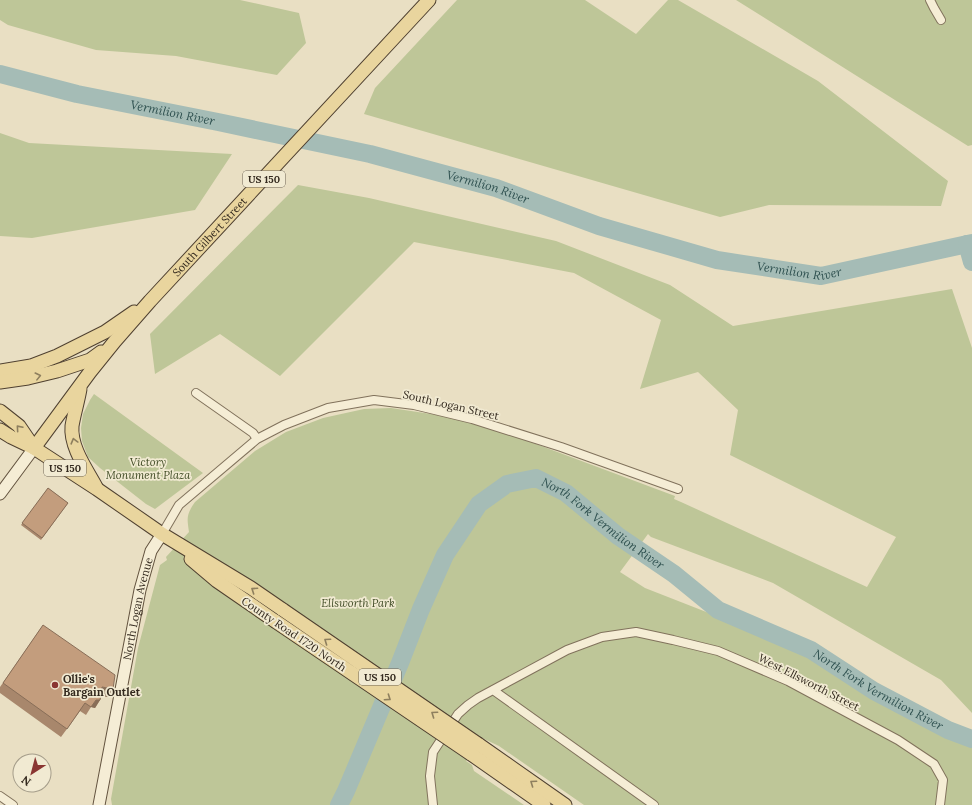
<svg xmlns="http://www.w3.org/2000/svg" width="972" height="805" font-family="Lora,serif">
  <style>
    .green { fill: #bec698 }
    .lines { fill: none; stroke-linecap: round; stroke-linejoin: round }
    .river { stroke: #a5bcb6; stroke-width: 18 }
    .street-casing { stroke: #81725c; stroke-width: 10 }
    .secondary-casing { stroke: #63533f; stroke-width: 13 }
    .primary-casing { stroke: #4f4030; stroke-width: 15 }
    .street { stroke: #f5edd5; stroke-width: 8 }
    .secondary { stroke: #f5edd5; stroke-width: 11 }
    .primary { stroke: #e9d59e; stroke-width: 13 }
    .primary-bridge-casing { stroke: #4f4030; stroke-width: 15; stroke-linecap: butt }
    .primary-bridge { stroke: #e9d59e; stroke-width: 13 }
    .wall { fill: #a8876c }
    .shaded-wall { fill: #886e58 }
    .building { fill: #c39d7d; stroke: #886e58 }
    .oneway { stroke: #8e7f5e }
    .poi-dot { fill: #8a3632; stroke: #f1ead2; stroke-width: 1.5 }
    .labels { text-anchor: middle; stroke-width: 3.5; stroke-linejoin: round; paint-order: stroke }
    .shield { fill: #f1ead2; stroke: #6c6354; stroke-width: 1 }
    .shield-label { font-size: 10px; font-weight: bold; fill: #33291e }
    .street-label { font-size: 11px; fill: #33291e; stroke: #f1ead2 }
    .park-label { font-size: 11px; font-style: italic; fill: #424d27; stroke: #f1ead2 }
    .poi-label { font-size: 11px; font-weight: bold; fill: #33291e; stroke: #f1ead2; text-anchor: start }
    .water-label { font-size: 12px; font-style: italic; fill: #2f5150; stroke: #f1ead2 }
  </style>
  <rect width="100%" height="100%" fill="#e9dfc3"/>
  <path class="green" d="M 0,0 L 240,0 L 299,13 L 306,43 L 277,75 L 176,56 L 96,50 L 8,25 L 0,20 Z
    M 457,0 L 585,0 L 636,34 L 668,0 L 678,0 L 818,81 L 948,181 L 941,206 L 769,205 L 720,217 L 364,114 L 375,88 Z
    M 736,0 L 972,0 L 972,145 L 968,146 Z
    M 0,133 L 29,143 L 232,154 L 195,210 L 32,238 L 0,236 Z
    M 298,185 L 369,198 L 556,241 L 670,285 L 733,326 L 952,289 L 972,348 L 972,713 L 941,680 L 773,583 L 651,537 L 648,534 L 620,572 L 645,588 L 714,615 L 802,654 L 908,717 L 972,747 L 972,805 L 584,805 L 499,746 L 482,738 L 466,761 L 472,765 L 474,771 L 524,805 L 112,805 L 111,799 L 138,648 L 160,565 L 167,560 L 166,557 L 189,532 C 187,518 186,515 195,502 L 255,451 L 286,432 L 323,418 L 364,409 L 391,408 L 451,417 L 528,441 L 675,496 L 674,499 L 681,502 L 867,587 L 896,537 L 730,455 L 738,410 L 698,372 L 640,389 L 661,320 L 574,273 L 414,242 L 280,376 L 220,334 L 155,374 L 150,334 Z
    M 94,394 L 203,473 L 155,509 L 146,504 L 100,468 L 88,457 L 82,441 L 81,428 L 83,414 L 90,400 Z"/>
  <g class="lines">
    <g class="river">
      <path id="s1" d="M 0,74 L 77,94 L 218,122 L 370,154 L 496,188 L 599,226 L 717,260 L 821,276 L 972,243"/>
      <path d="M 967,244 L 972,262"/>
      <path id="s2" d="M 339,805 L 346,791 L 400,663 L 421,609 L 445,555 L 479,504 L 507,484 L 536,478 L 566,493 L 618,536 L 674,574 L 718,610 L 811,650 L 874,691 L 948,730 L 972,739"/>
    </g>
    <defs>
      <path id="street" d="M 930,0 L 934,8 L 941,20
        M 196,393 L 253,433 L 257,439
        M 162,534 L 179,505 L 257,439 L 284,425 L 328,408 L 374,400 L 414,405 L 472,419 L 561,447 L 678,489
        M 493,690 L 654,805
        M 0,796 L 13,805
        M 433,805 L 430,776 L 433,752 L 458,714 L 468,705 L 478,698 L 567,650 L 602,637 L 636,632 L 673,640 L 718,651 L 788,681 L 898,740 L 934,764 L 943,780 L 940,805"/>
      <g id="secondary">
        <path d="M 0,494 L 34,448"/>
        <path id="s3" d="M 99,805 L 140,590 L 151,551 L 162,534"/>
      </g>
      <g id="primary">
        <path d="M 0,371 L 31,366 L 57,356 L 105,332 L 134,312"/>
        <path d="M 0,382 L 28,378 L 57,371 L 90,360 L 101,352"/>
        <path d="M 80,389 C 78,401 74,414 72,426 C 70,447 87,470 96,487"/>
        <path d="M 0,411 L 19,426 L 34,448"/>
        <path d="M 0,430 L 11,437 L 34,448 L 97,489 L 162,534 L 251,588 L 283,610"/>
        <path id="s4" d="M 34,448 L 90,372 L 115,341 L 150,301 L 429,0"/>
        <path d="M 191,559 L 217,581 L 275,621"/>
        <path d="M 478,744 L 565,805"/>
        <path d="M 471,754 L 544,805"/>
      </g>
    </defs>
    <use href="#street" class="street-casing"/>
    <use href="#secondary" class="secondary-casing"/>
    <use href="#primary" class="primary-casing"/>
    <use href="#street" class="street"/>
    <use href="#secondary" class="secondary"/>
    <use href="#primary" class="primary"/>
    <defs>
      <path id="primary-bridge" d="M 283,610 L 478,744
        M 275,621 L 471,754"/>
    </defs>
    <use href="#primary-bridge" class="primary-bridge-casing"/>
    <use href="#primary-bridge" class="primary-bridge"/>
  </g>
  <path class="wall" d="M 48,488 L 68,503 L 41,540 L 21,525 Z
    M 43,625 L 108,697 L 101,696 L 100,700 L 95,708 L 91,707 L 86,715 L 80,711 L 61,737 L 0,693 L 0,687 Z"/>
  <path class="shaded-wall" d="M 102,687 L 113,689 L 108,697 L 97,695 Z
    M 96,700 L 100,700 L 95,708 L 91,707 Z"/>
  <path class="building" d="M 48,488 L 68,503 L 42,538 L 22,523 Z
    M 43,625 L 115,675 L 113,689 L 102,687 L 100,700 L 96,700 L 91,707 L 85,703 L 67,729 L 3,683 Z"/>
  <defs><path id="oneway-chevron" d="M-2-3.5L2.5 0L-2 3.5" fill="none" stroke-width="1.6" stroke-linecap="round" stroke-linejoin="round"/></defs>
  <g class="oneway">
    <use href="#oneway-chevron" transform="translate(38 376) rotate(-14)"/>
    <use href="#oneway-chevron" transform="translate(19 428) rotate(-131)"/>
    <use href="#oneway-chevron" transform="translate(74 441) rotate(-105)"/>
    <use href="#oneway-chevron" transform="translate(254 590) rotate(-146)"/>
    <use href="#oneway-chevron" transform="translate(327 641) rotate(-145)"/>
    <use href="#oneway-chevron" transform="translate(388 698) rotate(34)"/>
    <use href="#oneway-chevron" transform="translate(434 714) rotate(-145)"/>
    <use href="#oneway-chevron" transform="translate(533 783) rotate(-145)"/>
  </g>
  <circle class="poi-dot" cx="55" cy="685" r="4"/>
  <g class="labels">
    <g class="shield">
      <rect x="243" y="171" width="42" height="16" rx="3"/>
      <rect x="44" y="460" width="42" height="16" rx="3"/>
      <rect x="359" y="669" width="42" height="16" rx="3"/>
    </g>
    <g class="shield-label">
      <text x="264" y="183">US 150</text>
      <text x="65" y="472">US 150</text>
      <text x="380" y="681">US 150</text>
    </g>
    <g class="street-label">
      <text dy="4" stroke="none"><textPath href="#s4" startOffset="275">South Gilbert Street</textPath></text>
      <text transform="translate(451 405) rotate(13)" y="4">South Logan Street</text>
      <text dy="4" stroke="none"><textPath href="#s3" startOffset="200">North Logan Avenue</textPath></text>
      <text transform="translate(294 634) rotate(34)" y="4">County Road 1720 North</text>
      <text transform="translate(809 682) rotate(27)" y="4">West Ellsworth Street</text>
    </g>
    <g class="park-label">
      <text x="148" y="466">Victory<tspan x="148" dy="13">Monument Plaza</tspan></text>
      <text x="358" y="607">Ellsworth Park</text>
    </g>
    <g class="poi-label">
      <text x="63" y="683">Ollie's<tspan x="63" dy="13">Bargain Outlet</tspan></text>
    </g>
    <g class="water-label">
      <text dy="4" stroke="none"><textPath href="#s1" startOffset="177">Vermilion River</textPath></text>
      <text dy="4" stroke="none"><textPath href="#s1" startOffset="501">Vermilion River</textPath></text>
      <text dy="4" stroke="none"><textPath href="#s1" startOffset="825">Vermilion River</textPath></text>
      <text dy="4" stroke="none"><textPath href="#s2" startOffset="478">North Fork Vermilion River</textPath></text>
      <text dy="4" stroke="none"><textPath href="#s2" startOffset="802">North Fork Vermilion River</textPath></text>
    </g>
  </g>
  <g transform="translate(32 773) rotate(216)"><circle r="19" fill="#f1ead2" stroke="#a59d8a"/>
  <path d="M0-3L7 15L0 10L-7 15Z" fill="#8a3632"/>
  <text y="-6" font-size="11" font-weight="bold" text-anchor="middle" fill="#33291e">N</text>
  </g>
</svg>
